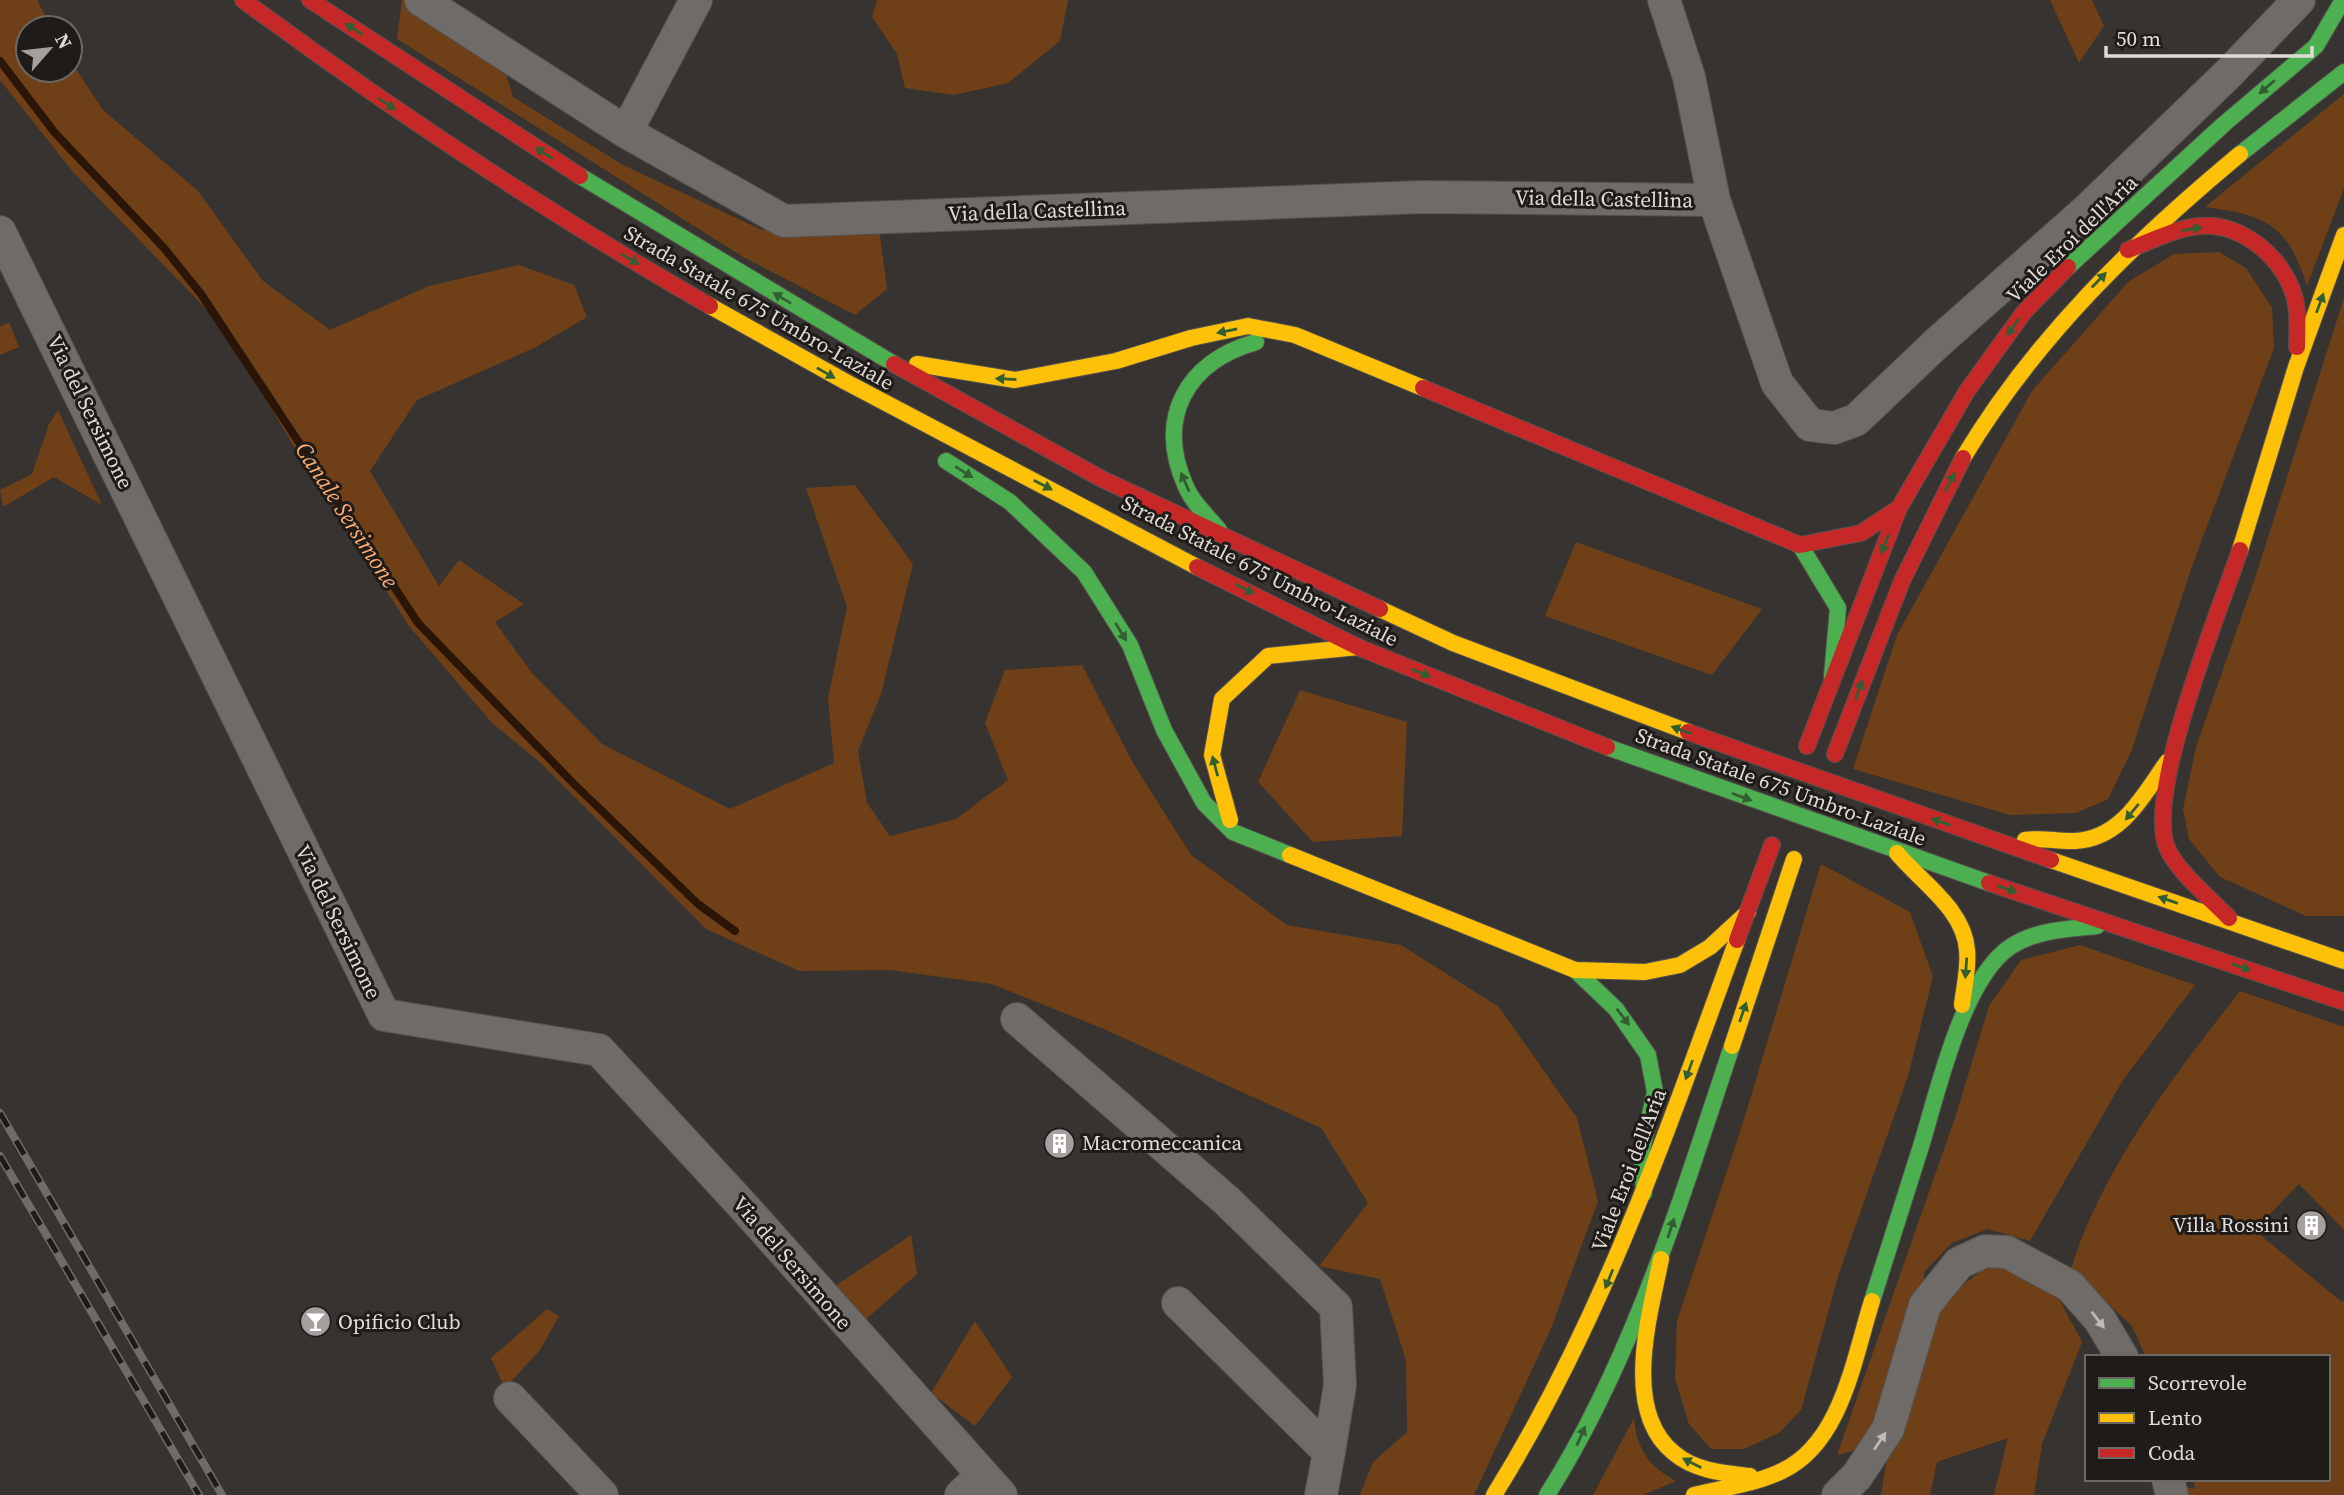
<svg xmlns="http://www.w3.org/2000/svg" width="2344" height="1495" font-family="'Source Serif 4',serif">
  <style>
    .green { fill: #6f4018 }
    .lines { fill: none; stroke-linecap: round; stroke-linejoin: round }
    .stream { stroke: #2b1506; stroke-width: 8 }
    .street-casing { stroke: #55514e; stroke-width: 34 }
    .fast-casing { stroke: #55514e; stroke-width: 18 }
    .slow-casing { stroke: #55514e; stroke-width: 18 }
    .jam-casing { stroke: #55514e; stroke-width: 18 }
    .street { stroke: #6e6b69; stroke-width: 32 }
    .fast { stroke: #4caf50; stroke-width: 16 }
    .slow { stroke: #ffc107; stroke-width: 16 }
    .jam { stroke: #c62828; stroke-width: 16 }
    .rail-casing { stroke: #6e6b69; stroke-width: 8 }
    .rail { stroke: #1e1b18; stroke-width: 5; stroke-dasharray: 16; stroke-linecap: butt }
    .oneway { fill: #335e31 }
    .oneway2 { fill: #beb9b6 }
    .labels { text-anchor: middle; stroke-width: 6; stroke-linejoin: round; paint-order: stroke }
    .street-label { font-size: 21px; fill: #e0dbd7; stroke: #1e1b18 }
    .poi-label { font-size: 21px; fill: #e0dbd7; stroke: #1e1b18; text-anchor: start }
    .water-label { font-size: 23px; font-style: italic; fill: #fdac72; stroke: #1e1b18 }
  </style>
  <rect width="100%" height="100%" fill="#373330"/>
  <path class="green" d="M 0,0 L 37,0 L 52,28 L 28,28 L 28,70 L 70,70 L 70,60 L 103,110 L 198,191 L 263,281 L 330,330 L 429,286 L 519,265 L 574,285 L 587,317 L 534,348 L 417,400 L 370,471 L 439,586 L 459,560 L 524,604 L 495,622 L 531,672 L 602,744 L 730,809 L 834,763 L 828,698 L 847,607 L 806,488 L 855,485 L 913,564 L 881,694 L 858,751 L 867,803 L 890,836 L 956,819 L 1008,780 L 985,723 L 1005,670 L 1082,665 L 1133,763 L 1191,855 L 1287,925 L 1401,945 L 1499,1007 L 1577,1118 L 1598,1201 L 1550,1331 L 1474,1495 L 1360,1495 L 1373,1462 L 1407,1432 L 1406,1360 L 1380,1279 L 1319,1266 L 1368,1203 L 1321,1128 L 1104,1029 L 992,984 L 890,970 L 799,971 L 706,929 L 542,764 L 492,723 L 409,626 L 302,460 L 220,323 L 73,172 L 0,80 Z
    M 402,0 L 410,0 L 502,60 L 513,97 L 623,165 L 762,230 L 878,220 L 887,289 L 855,315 L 745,258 L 397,39 Z
    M 877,0 L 1068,0 L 1060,41 L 1008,83 L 954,95 L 905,88 L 897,54 L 872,17 Z
    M 2050,0 L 2092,0 L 2104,26 L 2079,63 Z
    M 2344,94 L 2344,188 L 2307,286 C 2288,225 2266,215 2205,207 Z
    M 2219,252 L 2246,268 L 2272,308 L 2274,348 L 2192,566 L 2131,752 L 2108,799 L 2076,813 L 2010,815 L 1853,769 L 1897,635 L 2032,391 L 2128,282 L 2174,254 Z
    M 2344,298 L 2344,916 L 2306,916 L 2220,877 L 2189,839 L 2183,809 L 2196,747 L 2256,575 Z
    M 9,322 L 19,347 L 0,355 L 0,327 Z
    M 58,410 L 102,505 L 54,477 L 3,507 L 0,490 L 32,474 L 49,424 Z
    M 1576,542 L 1762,609 L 1712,675 L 1545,616 Z
    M 1300,690 L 1407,722 L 1402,836 L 1313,842 L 1258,782 Z
    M 1821,864 L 1910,912 L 1933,977 L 1908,1076 L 1839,1273 L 1801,1410 L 1779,1433 L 1744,1449 L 1711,1449 L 1689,1424 L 1675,1379 L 1677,1321 L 1741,1129 Z
    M 2080,945 L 2195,985 L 2123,1080 L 2030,1241 L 1988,1229 L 1952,1243 L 1924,1272 L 1924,1288 C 1951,1294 1970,1285 1987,1263 L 2004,1266 L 2052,1286 L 2082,1342 L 2042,1444 L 2034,1495 L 1994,1495 L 2008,1438 L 1937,1462 L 1930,1495 L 1881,1495 L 1888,1453 L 1871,1447 L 1837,1455 L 1956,1115 L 1989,1006 L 2021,960 Z
    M 2240,991 L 2344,1027 L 2344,1230 L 2299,1184 L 2254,1230 L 2342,1302 L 2344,1300 L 2344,1495 L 2161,1495 L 2151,1479 L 2195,1489 L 2193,1479 L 2328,1479 L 2328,1357 L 2146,1357 L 2132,1326 L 2071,1269 C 2103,1166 2174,1076 2240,991 Z
    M 911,1235 L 917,1274 L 864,1321 L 832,1288 Z
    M 547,1309 L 559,1316 L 540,1350 L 505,1388 L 491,1358 Z
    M 975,1321 L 1012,1377 L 975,1426 L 931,1393 Z
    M 1634,1418 C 1636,1448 1649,1467 1676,1481 L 1643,1495 L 1593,1495 Z"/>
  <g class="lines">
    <path class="stream" d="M 0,61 L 55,133 L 164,248 L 201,294 L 418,623 L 572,782 L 698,904 L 735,931"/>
    <defs>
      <path id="street" d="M 421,0 L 626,132 L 784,221 L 1423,197 L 1714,200
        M 1664,0 L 1689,77 L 1714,200 L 1777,383 L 1810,425 L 1834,428 L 1856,420 L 1937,343 L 2087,210 L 2229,73 L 2299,0
        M 626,132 L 696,0
        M 0,232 L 384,1015 L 599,1050 L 744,1207 L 1001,1495
        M 1017,1019 L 1226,1200 L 1336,1307 L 1340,1385 L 1329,1452
        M 1178,1303 L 1329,1452 L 1321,1495
        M 510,1398 L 602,1495
        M 2168,1479 L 2172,1495
        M 961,1495 L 983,1475
        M 1838,1495 L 1857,1476 L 1888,1429 L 1925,1305 L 1959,1263 L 1985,1251 L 2007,1252 L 2070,1286 L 2100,1320 L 2122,1357"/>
      <path id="fast" d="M 2240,154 L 2344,72
        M 580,176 L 894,364
        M 2068,267 L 2224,124 L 2316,46 L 2343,0
        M 946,461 L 1010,502 L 1084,572 L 1130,645 L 1164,730 L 1204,803 L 1233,832 L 1290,855
        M 1219,530 C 1208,516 1193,504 1186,487 C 1155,418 1186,362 1256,342
        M 1800,545 L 1838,608 L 1832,676
        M 1607,747 L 1989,883
        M 1575,970 L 1616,1009 L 1648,1055 L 1655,1092 L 1642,1150 L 1644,1193
        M 1872,1301 C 1889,1248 1905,1196 1922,1143 C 1938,1090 1963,979 2010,947 C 2035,930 2068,929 2097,926
        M 1547,1495 C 1633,1360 1682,1196 1732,1046"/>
      <path id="slow" d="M 710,306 L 846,382 L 1197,567
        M 917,364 L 1015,380 L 1116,361 L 1191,338 L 1248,326 L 1295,335 L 1423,388
        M 1963,458 C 2035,338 2133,243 2240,154
        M 2240,550 L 2296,367 L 2344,235
        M 1380,609 L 1453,643 L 1688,732
        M 1230,820 L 1212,755 L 1222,699 L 1268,656 L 1358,647
        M 2025,840 C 2042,837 2058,842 2075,841 C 2121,839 2143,796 2167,762
        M 1897,853 C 1921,882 1964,909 1967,950 C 1969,968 1964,987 1962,1005
        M 1290,855 L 1575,970 L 1645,972 L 1680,965 L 1710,947 L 1748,912
        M 2051,860 L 2344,961
        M 1732,1046 L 1794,859
        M 1661,1259 C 1650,1314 1621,1411 1674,1453 C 1695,1471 1724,1473 1750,1476
        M 1494,1495 C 1602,1322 1667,1131 1737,940
        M 1694,1495 C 1723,1488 1755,1484 1782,1471 C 1842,1443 1854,1357 1872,1301"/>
      <path id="jam" d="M 243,0 C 393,111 548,213 710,306
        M 310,0 L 580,176
        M 2128,250 C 2151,241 2174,229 2199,226 C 2242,222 2284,258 2295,299 C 2299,314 2297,331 2297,347
        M 894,364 L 1102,479 L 1380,609
        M 1423,388 L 1800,545 L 1861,533 L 1899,508
        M 1197,567 L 1360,648 L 1607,747
        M 1688,732 L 2051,860
        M 1807,746 L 1899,508 L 1967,391 L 2024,312 L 2068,267
        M 1835,754 L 1902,581 L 1963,458
        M 1989,883 L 2344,1002
        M 2229,918 C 2211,899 2174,869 2166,845 C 2147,788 2219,612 2240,550
        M 1737,940 L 1772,845"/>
    </defs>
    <use href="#street" class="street-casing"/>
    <use href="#fast" class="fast-casing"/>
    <use href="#slow" class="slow-casing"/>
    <use href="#jam" class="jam-casing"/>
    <use href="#street" class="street"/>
    <use href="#fast" class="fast"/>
    <use href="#slow" class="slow"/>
    <use href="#jam" class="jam"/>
    <defs>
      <path id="rail" d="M 0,1113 L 222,1495
        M 0,1156 L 199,1495"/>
    </defs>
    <use href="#rail" class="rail-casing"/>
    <use href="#rail" class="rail"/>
  </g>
  <defs><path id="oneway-solid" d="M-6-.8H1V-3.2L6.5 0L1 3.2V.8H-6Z" transform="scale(1.75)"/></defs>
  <g class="oneway">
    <use href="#oneway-solid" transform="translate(354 29) rotate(-146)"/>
    <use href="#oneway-solid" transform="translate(2267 87) rotate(139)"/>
    <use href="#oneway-solid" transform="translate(387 104) rotate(34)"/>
    <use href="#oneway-solid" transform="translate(544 153) rotate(-147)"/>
    <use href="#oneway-solid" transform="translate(2192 229) rotate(-10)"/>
    <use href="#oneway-solid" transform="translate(630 259) rotate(30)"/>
    <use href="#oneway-solid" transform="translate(2099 280) rotate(-46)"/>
    <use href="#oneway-solid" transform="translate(782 298) rotate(-149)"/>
    <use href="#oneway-solid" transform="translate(2320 303) rotate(-70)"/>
    <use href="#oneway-solid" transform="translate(2013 327) rotate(126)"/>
    <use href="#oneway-solid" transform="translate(1227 331) rotate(168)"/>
    <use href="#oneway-solid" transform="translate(826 373) rotate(30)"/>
    <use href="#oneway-solid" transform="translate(1006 379) rotate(-177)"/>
    <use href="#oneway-solid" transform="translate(964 472) rotate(32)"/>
    <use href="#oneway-solid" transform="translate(1185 482) rotate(-114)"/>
    <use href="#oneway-solid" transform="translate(1950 482) rotate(-63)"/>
    <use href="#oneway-solid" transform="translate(1043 485) rotate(27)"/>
    <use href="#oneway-solid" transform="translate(1885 544) rotate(112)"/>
    <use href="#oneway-solid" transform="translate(1245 589) rotate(27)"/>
    <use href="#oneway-solid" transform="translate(1121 632) rotate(58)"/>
    <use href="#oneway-solid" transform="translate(1421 673) rotate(22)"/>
    <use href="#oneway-solid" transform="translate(1859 690) rotate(-70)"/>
    <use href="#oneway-solid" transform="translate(1681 730) rotate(-159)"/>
    <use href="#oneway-solid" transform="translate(1215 766) rotate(-105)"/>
    <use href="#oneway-solid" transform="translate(1742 797) rotate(20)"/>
    <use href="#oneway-solid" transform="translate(2132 812) rotate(130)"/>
    <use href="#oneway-solid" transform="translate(1941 822) rotate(-161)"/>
    <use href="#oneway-solid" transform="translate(2007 889) rotate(19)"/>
    <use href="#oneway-solid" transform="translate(2168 900) rotate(-161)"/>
    <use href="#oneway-solid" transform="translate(2241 967) rotate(19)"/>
    <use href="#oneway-solid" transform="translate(1966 968) rotate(94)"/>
    <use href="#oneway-solid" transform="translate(1743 1012) rotate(-71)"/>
    <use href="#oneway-solid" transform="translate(1623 1017) rotate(53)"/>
    <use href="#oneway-solid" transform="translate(1689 1070) rotate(110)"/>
    <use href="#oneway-solid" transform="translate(1671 1228) rotate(-72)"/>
    <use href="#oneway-solid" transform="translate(1609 1279) rotate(112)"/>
    <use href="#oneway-solid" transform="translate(1581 1436) rotate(-66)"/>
    <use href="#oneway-solid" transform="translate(1692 1463) rotate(-153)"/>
  </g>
  <g class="oneway2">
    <use href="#oneway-solid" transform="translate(2098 1320) rotate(53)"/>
    <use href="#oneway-solid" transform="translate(1880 1441) rotate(-56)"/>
  </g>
  <defs>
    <symbol id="building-disc" viewBox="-11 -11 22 22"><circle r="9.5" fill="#a5a09d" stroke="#1e1b18"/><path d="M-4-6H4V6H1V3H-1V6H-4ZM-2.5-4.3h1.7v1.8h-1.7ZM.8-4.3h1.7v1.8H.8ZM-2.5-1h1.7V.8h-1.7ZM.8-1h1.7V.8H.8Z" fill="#fff"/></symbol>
    <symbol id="bar-disc" viewBox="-11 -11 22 22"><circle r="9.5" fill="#a5a09d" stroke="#1e1b18"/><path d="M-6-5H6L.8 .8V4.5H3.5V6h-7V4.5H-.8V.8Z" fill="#fff"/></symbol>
  </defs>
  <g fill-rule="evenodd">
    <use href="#building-disc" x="1042" y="1126" width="35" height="35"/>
    <use href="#building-disc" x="2294" y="1208" width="35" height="35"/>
    <use href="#bar-disc" x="298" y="1304" width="35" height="35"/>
  </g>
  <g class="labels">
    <g class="street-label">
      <text transform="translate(1604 199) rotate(1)" y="7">Via della Castellina</text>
      <text transform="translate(1037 211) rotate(-2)" y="7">Via della Castellina</text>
      <text transform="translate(2072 239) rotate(-44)" y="7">Viale Eroi dell'Aria</text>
      <text transform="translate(759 308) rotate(30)" y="7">Strada Statale 675 Umbro-Laziale</text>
      <text transform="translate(90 412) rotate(64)" y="7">Via del Sersimone</text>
      <text transform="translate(1260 571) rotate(27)" y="7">Strada Statale 675 Umbro-Laziale</text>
      <text transform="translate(1781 787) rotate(20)" y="7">Strada Statale 675 Umbro-Laziale</text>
      <text transform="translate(338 922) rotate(64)" y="7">Via del Sersimone</text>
      <text transform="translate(1629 1170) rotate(-69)" y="7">Viale Eroi dell'Aria</text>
      <text transform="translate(792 1263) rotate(49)" y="7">Via del Sersimone</text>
    </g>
    <g class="poi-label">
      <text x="1082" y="1150">Macromeccanica</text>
      <text x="2289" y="1232" text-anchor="end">Villa Rossini</text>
      <text x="338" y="1329">Opificio Club</text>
    </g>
    <g class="water-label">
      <text transform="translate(347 515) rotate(57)" y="8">Canale Sersimone</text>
    </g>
  </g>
  <rect x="2085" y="1355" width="245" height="126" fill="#1e1b18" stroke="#6c6864" stroke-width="2"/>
  <rect x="2099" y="1378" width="35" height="10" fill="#4caf50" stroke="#6c6864" stroke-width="2"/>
  <text x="2148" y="1390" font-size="21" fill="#e0dbd7">Scorrevole</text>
  <rect x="2099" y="1413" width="35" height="10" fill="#ffc107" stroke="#6c6864" stroke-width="2"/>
  <text x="2148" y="1425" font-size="21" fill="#e0dbd7">Lento</text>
  <rect x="2099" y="1448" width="35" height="10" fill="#c62828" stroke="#6c6864" stroke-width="2"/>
  <text x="2148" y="1460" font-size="21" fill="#e0dbd7">Coda</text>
  <g transform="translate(49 49) rotate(62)"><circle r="33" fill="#1e1b18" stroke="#6c6864" stroke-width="2"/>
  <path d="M0-5L12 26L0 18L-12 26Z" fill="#a5a09d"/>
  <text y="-10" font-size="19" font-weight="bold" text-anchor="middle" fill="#e0dbd7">N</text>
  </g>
  <path d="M2106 46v10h206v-10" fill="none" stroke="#e0dbd7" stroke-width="3.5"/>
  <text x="2116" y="46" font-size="21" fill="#e0dbd7" stroke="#1e1b18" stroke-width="5" paint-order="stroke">50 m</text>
</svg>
